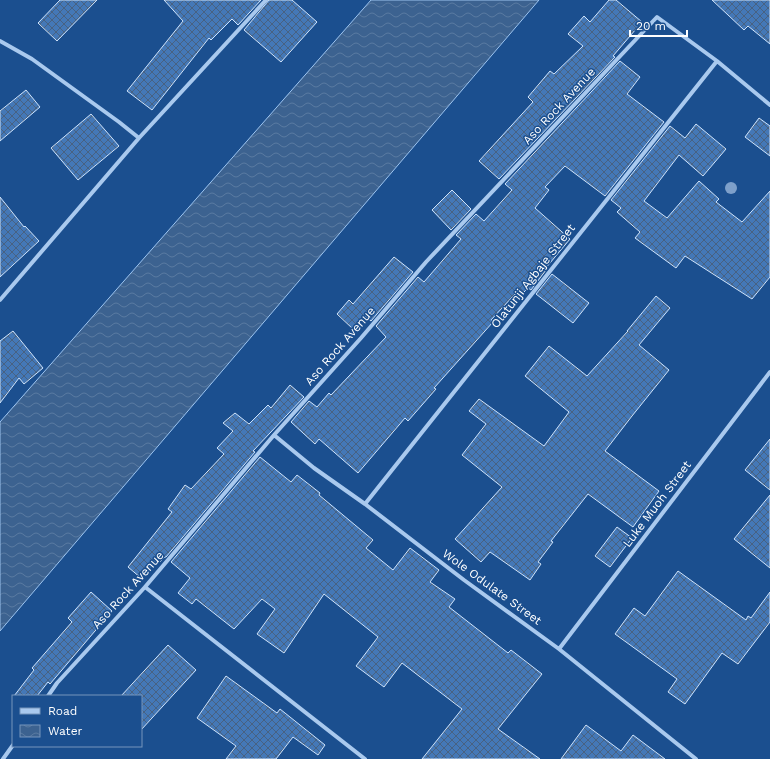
<svg xmlns="http://www.w3.org/2000/svg" width="770" height="759" font-family="'Work Sans',sans-serif">
  <style>
    .water { fill: url(#water-waves); stroke: #9cc4f0 }
    .building { fill: url(#building-cross-hatch); stroke: #cfe3fa }
    .lines { fill: none; stroke-linecap: round; stroke-linejoin: round }
    .street { stroke: #a9c9ee; stroke-width: 4 }
    .tree { fill: #7ea0ca }
    .labels { text-anchor: middle; stroke-width: 3; stroke-linejoin: round; paint-order: stroke }
    .street-label { font-size: 12px; fill: #fff; stroke: #1b4f8f }
  </style>
  <defs>
    <pattern id="water-waves" width="16" height="10" patternUnits="userSpaceOnUse"><rect width="16" height="10" fill="#3c6290"/><path d="M0 5q4-4 8 0t8 0" fill="none" stroke="#597aa1"/></pattern>
    <pattern id="building-cross-hatch" width="8" height="8" patternUnits="userSpaceOnUse"><rect width="8" height="8" fill="#4478b7"/><path d="M0 0l8 8M0 8l8-8" fill="none" stroke="#486282"/></pattern>
  </defs>
  <rect width="100%" height="100%" fill="#1b4f8f"/>
  <path class="water" d="M 371,0 L 539,0 L 0,631 L 0,422 Z"/>
  <path class="building" d="M 60,0 L 97,0 L 57,41 L 38,23 Z
    M 164,0 L 261,0 L 238,25 L 232,19 L 211,40 L 209,38 L 152,110 L 127,91 L 183,21 Z
    M 269,0 L 292,0 L 317,22 L 281,62 L 244,30 Z
    M 609,0 L 616,0 L 642,22 L 613,56 L 615,57 L 499,179 L 479,161 L 533,102 L 528,97 L 550,71 L 554,74 L 583,46 L 568,34 L 584,16 L 590,22 Z
    M 712,0 L 770,0 L 770,44 L 748,26 L 744,30 Z
    M 620,61 L 640,77 L 627,94 L 664,122 L 605,196 L 565,166 L 545,187 L 549,190 L 535,208 L 570,239 L 545,269 L 546,270 L 531,290 L 528,288 L 519,297 L 515,294 L 491,320 L 493,322 L 434,388 L 436,389 L 408,421 L 405,418 L 358,473 L 319,439 L 315,444 L 291,422 L 309,401 L 317,407 L 329,393 L 331,395 L 386,337 L 376,326 L 418,277 L 424,282 L 461,239 L 456,235 L 476,214 L 484,221 L 512,190 L 505,184 Z
    M 26,90 L 40,107 L 0,141 L 0,111 Z
    M 91,114 L 119,146 L 78,180 L 51,148 Z
    M 759,118 L 770,126 L 770,156 L 745,137 Z
    M 696,124 L 726,149 L 703,176 L 679,155 L 644,201 L 667,218 L 699,181 L 719,199 L 716,202 L 742,222 L 770,191 L 770,277 L 752,299 L 685,256 L 676,268 L 635,238 L 640,232 L 617,212 L 621,208 L 611,200 L 670,126 L 685,138 Z
    M 452,190 L 471,209 L 451,230 L 432,210 Z
    M 0,197 L 24,227 L 25,226 L 39,241 L 0,277 Z
    M 394,257 L 413,272 L 371,321 L 365,316 L 353,329 L 337,314 L 349,300 L 353,304 Z
    M 552,274 L 589,303 L 573,323 L 536,294 Z
    M 656,296 L 670,308 L 639,345 L 669,370 L 632,416 L 605,451 L 659,491 L 633,527 L 588,494 L 551,541 L 553,542 L 538,562 L 541,564 L 530,580 L 490,552 L 481,562 L 455,539 L 502,487 L 462,455 L 486,424 L 469,411 L 479,399 L 544,446 L 569,412 L 525,376 L 549,346 L 587,376 L 628,331 L 627,331 Z
    M 13,331 L 43,368 L 24,384 L 19,378 L 0,403 L 0,341 Z
    M 290,385 L 304,397 L 253,451 L 255,452 L 166,557 L 165,557 L 160,562 L 157,559 L 141,578 L 128,567 L 172,512 L 168,509 L 185,485 L 191,489 L 224,454 L 217,448 L 233,431 L 223,423 L 235,413 L 249,424 L 268,405 L 271,408 Z
    M 770,439 L 770,490 L 745,470 Z
    M 260,457 L 291,482 L 297,475 L 320,493 L 319,495 L 373,540 L 366,548 L 393,570 L 410,548 L 439,570 L 430,582 L 455,599 L 449,607 L 508,653 L 511,650 L 542,674 L 498,729 L 540,759 L 422,759 L 462,709 L 402,663 L 384,687 L 356,666 L 378,637 L 324,594 L 284,653 L 257,634 L 275,609 L 262,599 L 234,629 L 196,599 L 192,604 L 178,593 L 190,578 L 171,562 Z
    M 770,495 L 770,568 L 734,539 Z
    M 617,527 L 632,538 L 610,567 L 595,556 Z
    M 678,571 L 746,620 L 748,616 L 751,618 L 770,592 L 770,622 L 738,664 L 722,653 L 685,704 L 668,692 L 677,679 L 615,634 L 634,608 L 645,616 Z
    M 91,592 L 112,611 L 50,684 L 48,682 L 37,696 L 14,696 L 34,670 L 32,668 L 72,622 L 68,618 Z
    M 168,645 L 196,670 L 141,730 L 141,696 L 121,696 Z
    M 226,676 L 277,713 L 280,709 L 325,745 L 318,755 L 293,737 L 276,759 L 226,759 L 236,746 L 197,718 Z
    M 586,725 L 621,751 L 633,735 L 665,759 L 561,759 Z"/>
  <g class="lines">
    <path class="street" d="M 0,41 L 32,59 L 119,122 L 139,138
      M 0,300 L 139,138 L 266,0
      M 274,435 L 314,468 L 365,504 L 464,580 L 559,649 L 696,759
      M 365,504 L 717,61
      M 145,587 L 365,759
      M 559,649 L 770,372
      M 48,696 L 57,683 L 145,587 L 274,435 L 361,338 L 426,262 L 657,17 L 717,61 L 770,105
      M 3,759 L 13,745"/>
  </g>
  <circle class="tree" cx="731" cy="188" r="6"/>
  <g class="labels">
    <g class="street-label">
      <text transform="translate(559 106) rotate(-47)" y="4">Aso Rock Avenue</text>
      <text transform="translate(533 276) rotate(-52)" y="4">Olatunji Agbaje Street</text>
      <text transform="translate(340 346) rotate(-49)" y="4">Aso Rock Avenue</text>
      <text transform="translate(657 504) rotate(-53)" y="4">Luke Muoh Street</text>
      <text transform="translate(492 587) rotate(36)" y="4">Wole Odulate Street</text>
      <text transform="translate(128 590) rotate(-48)" y="4">Aso Rock Avenue</text>
    </g>
  </g>
  <rect x="12" y="695" width="130" height="52" fill="#1b4f8f" stroke="#7695bc"/>
  <rect x="20" y="708" width="20" height="6" fill="#a9c9ee" stroke="#7695bc"/>
  <text x="48" y="715" font-size="12" fill="#ffffff">Road</text>
  <rect x="20" y="725" width="20" height="12" fill="url(#water-waves)" stroke="#7695bc"/>
  <text x="48" y="735" font-size="12" fill="#ffffff">Water</text>
  <path d="M630 30v6h57v-6" fill="none" stroke="#ffffff" stroke-width="2"/>
  <text x="636" y="30" font-size="12" fill="#ffffff" stroke="#1b4f8f" stroke-width="3" paint-order="stroke">20 m</text>
</svg>
